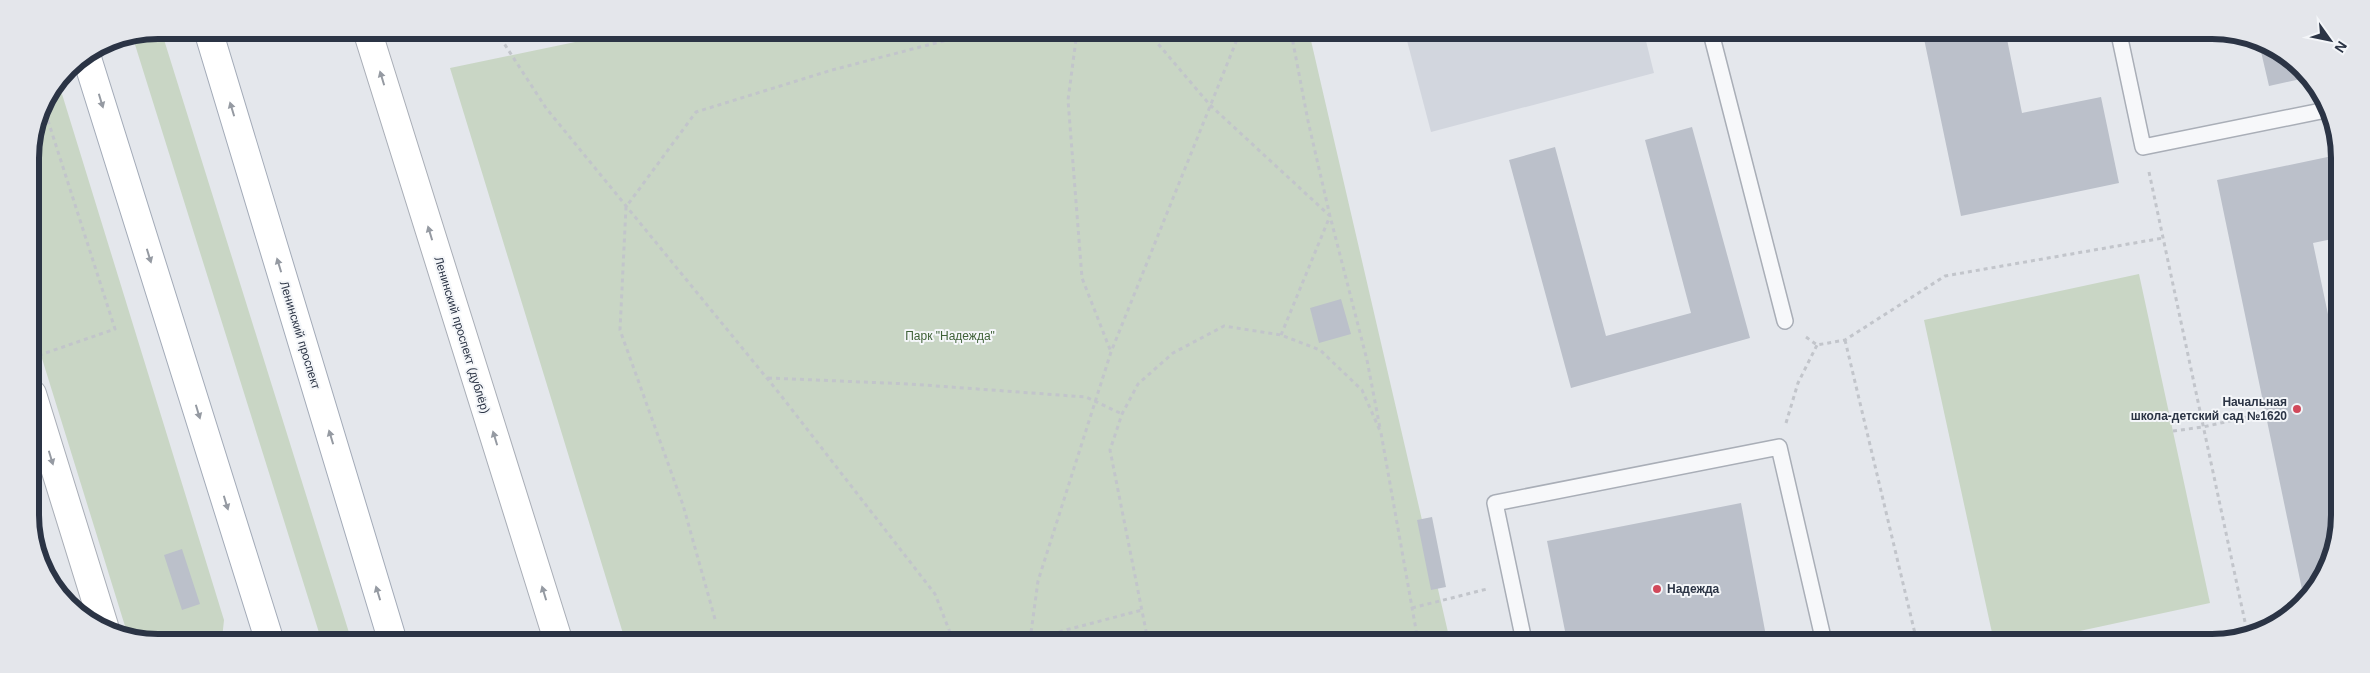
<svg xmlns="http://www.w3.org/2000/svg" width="2370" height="673" font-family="Helvetica,sans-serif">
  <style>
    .built { fill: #d2d6de }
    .green { fill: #c9d6c5 }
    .building { fill: #bbc0ca }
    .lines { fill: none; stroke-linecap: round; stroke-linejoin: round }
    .lane-casing { stroke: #a9aeb7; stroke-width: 18 }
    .secondary-casing { stroke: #a9aeb7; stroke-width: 30 }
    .primary-casing { stroke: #a3abb8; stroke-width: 30 }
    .path { stroke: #c2c5cb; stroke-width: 3; stroke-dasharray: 4 4; stroke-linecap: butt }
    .lane { stroke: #f7f8fa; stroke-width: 15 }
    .secondary { stroke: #fff; stroke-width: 28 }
    .primary { stroke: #fff; stroke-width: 28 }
    .oneway { fill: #959aa2 }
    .poi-dot { fill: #d1495b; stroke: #f4f6f9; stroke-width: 2 }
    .labels { text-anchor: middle; stroke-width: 4; stroke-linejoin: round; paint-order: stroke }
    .street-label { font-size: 12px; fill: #2b3445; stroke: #f4f6f9 }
    .park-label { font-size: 12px; fill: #3f6138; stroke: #f4f6f9 }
    .poi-label { font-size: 12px; font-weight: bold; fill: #2b3445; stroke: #f4f6f9; text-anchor: end }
    .rim { fill: none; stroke: #2b3445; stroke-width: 6 }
  </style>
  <rect width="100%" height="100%" fill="#e4e7ec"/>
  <path class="built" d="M 1405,33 L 1644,33 L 1654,73 L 1431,132 Z"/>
  <path class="green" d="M 161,30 L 351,639 L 321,639 L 132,35 Z
    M 628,31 L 1309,32 L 1450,641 L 625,640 L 450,68 Z
    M 58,81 L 224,620 L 222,639 L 129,639 L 31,323 L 30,150 L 40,109 Z
    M 2139,274 L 2210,603 L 2029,642 L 1994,642 L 1924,320 Z"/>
  <path class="building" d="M 1923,34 L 2006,34 L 2022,113 L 2101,97 L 2119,183 L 1961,216 Z
    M 2259,43 L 2308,73 L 2310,77 L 2269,86 Z
    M 1692,127 L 1750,338 L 1571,388 L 1509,160 L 1555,147 L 1606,336 L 1691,313 L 1645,140 Z
    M 2337,155 L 2337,238 L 2313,243 L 2337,357 L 2336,548 L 2304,599 L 2217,180 Z
    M 1341,299 L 1351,334 L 1319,343 L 1310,308 Z
    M 1741,503 L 1766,636 L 1738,642 L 1567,641 L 1547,541 Z
    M 1432,517 L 1446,587 L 1431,590 L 1417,520 Z
    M 182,549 L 200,604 L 182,610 L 164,555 Z"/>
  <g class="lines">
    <defs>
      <path id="lane" d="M 1711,33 L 1785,321
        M 2119,34 L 2143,147 L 2326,110
        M 1524,641 L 1495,503 L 1779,447 L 1824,642"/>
      <path id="secondary" d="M 367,30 L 558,640
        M 32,394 L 104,626"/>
      <path id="primary" d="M 208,30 L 392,639
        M 86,55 L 269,639"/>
    </defs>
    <use href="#lane" class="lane-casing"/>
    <use href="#secondary" class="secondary-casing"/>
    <use href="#primary" class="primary-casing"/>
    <path class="path" d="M 496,31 L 546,108 L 779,393 L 935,594 L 953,640
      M 1077,32 L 1068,100 L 1082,278 L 1111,352
      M 1148,32 L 1210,105 L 1330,216 L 1367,360 L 1380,428
      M 2149,172 L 2248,636
      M 1281,335 L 1330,216 L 1308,121 L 1291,32
      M 1806,337 L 1817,345 L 1845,340 L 1945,276 L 2163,238
      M 1845,340 L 1917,642
      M 31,358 L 115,329 L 43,105
      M 768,378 L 910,384 L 1086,397 L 1122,414
      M 1786,423 L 1798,383 L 1817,345
      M 2173,431 L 2203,427 L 2265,413
      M 1412,608 L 1487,589
      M 715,619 L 683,505 L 620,330 L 626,207 L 696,112 L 832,70 L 978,32
      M 1028,640 L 1142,610
      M 1030,640 L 1038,581 L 1111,352 L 1240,32
      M 1148,641 L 1110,450 L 1122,414 L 1138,384 L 1173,353 L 1224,326 L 1281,335 L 1320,350 L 1362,390 L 1381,433 L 1418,641
      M 2194,643 L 2247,631"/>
    <use href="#lane" class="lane"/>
    <use href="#secondary" class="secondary"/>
    <use href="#primary" class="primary"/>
  </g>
  <defs><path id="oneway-solid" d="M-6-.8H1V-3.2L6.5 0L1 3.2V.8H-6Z" transform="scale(1.25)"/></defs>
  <g class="oneway">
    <use href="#oneway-solid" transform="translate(382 78) rotate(-107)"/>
    <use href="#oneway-solid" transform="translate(101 101) rotate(73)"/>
    <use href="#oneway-solid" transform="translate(232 109) rotate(-107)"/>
    <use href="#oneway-solid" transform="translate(430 233) rotate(-107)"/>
    <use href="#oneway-solid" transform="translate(149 256) rotate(73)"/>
    <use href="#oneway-solid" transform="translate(279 265) rotate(-107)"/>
    <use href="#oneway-solid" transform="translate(198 412) rotate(73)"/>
    <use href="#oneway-solid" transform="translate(331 437) rotate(-107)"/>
    <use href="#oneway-solid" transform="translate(495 438) rotate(-107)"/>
    <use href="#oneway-solid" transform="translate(51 458) rotate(73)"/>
    <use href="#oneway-solid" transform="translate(226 503) rotate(73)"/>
    <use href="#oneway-solid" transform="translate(378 593) rotate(-107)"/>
    <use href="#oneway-solid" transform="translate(544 593) rotate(-107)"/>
  </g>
  <g class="poi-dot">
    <circle cx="2297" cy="409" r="5"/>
    <circle cx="1657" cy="589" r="5"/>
  </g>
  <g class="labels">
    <g class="street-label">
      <text transform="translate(300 335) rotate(73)" y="4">Ленинский проспект</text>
      <text transform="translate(462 335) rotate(73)" y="4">Ленинский проспект (дублёр)</text>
    </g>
    <g class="park-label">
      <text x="950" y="340">Парк "Надежда"</text>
    </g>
    <g class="poi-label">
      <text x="2287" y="406">Начальная<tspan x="2287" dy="14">школа-детский сад №1620</tspan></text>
      <text x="1667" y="593" text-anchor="start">Надежда</text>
    </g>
  </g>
  <path d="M0 0H2370V673H0ZM158 39H2212A119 119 0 0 1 2331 158V515A119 119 0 0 1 2212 634H158A119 119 0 0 1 39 515V158A119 119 0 0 1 158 39Z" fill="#e4e6eb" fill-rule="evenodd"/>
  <path class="rim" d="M158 39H2212A119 119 0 0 1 2331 158V515A119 119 0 0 1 2212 634H158A119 119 0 0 1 39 515V158A119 119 0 0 1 158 39Z"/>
  <g transform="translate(2330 40) rotate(123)" stroke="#f4f6f9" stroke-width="4" paint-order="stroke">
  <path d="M0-4L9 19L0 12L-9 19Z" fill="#2b3445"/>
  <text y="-8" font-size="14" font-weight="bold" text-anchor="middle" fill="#2b3445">N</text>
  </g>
</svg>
